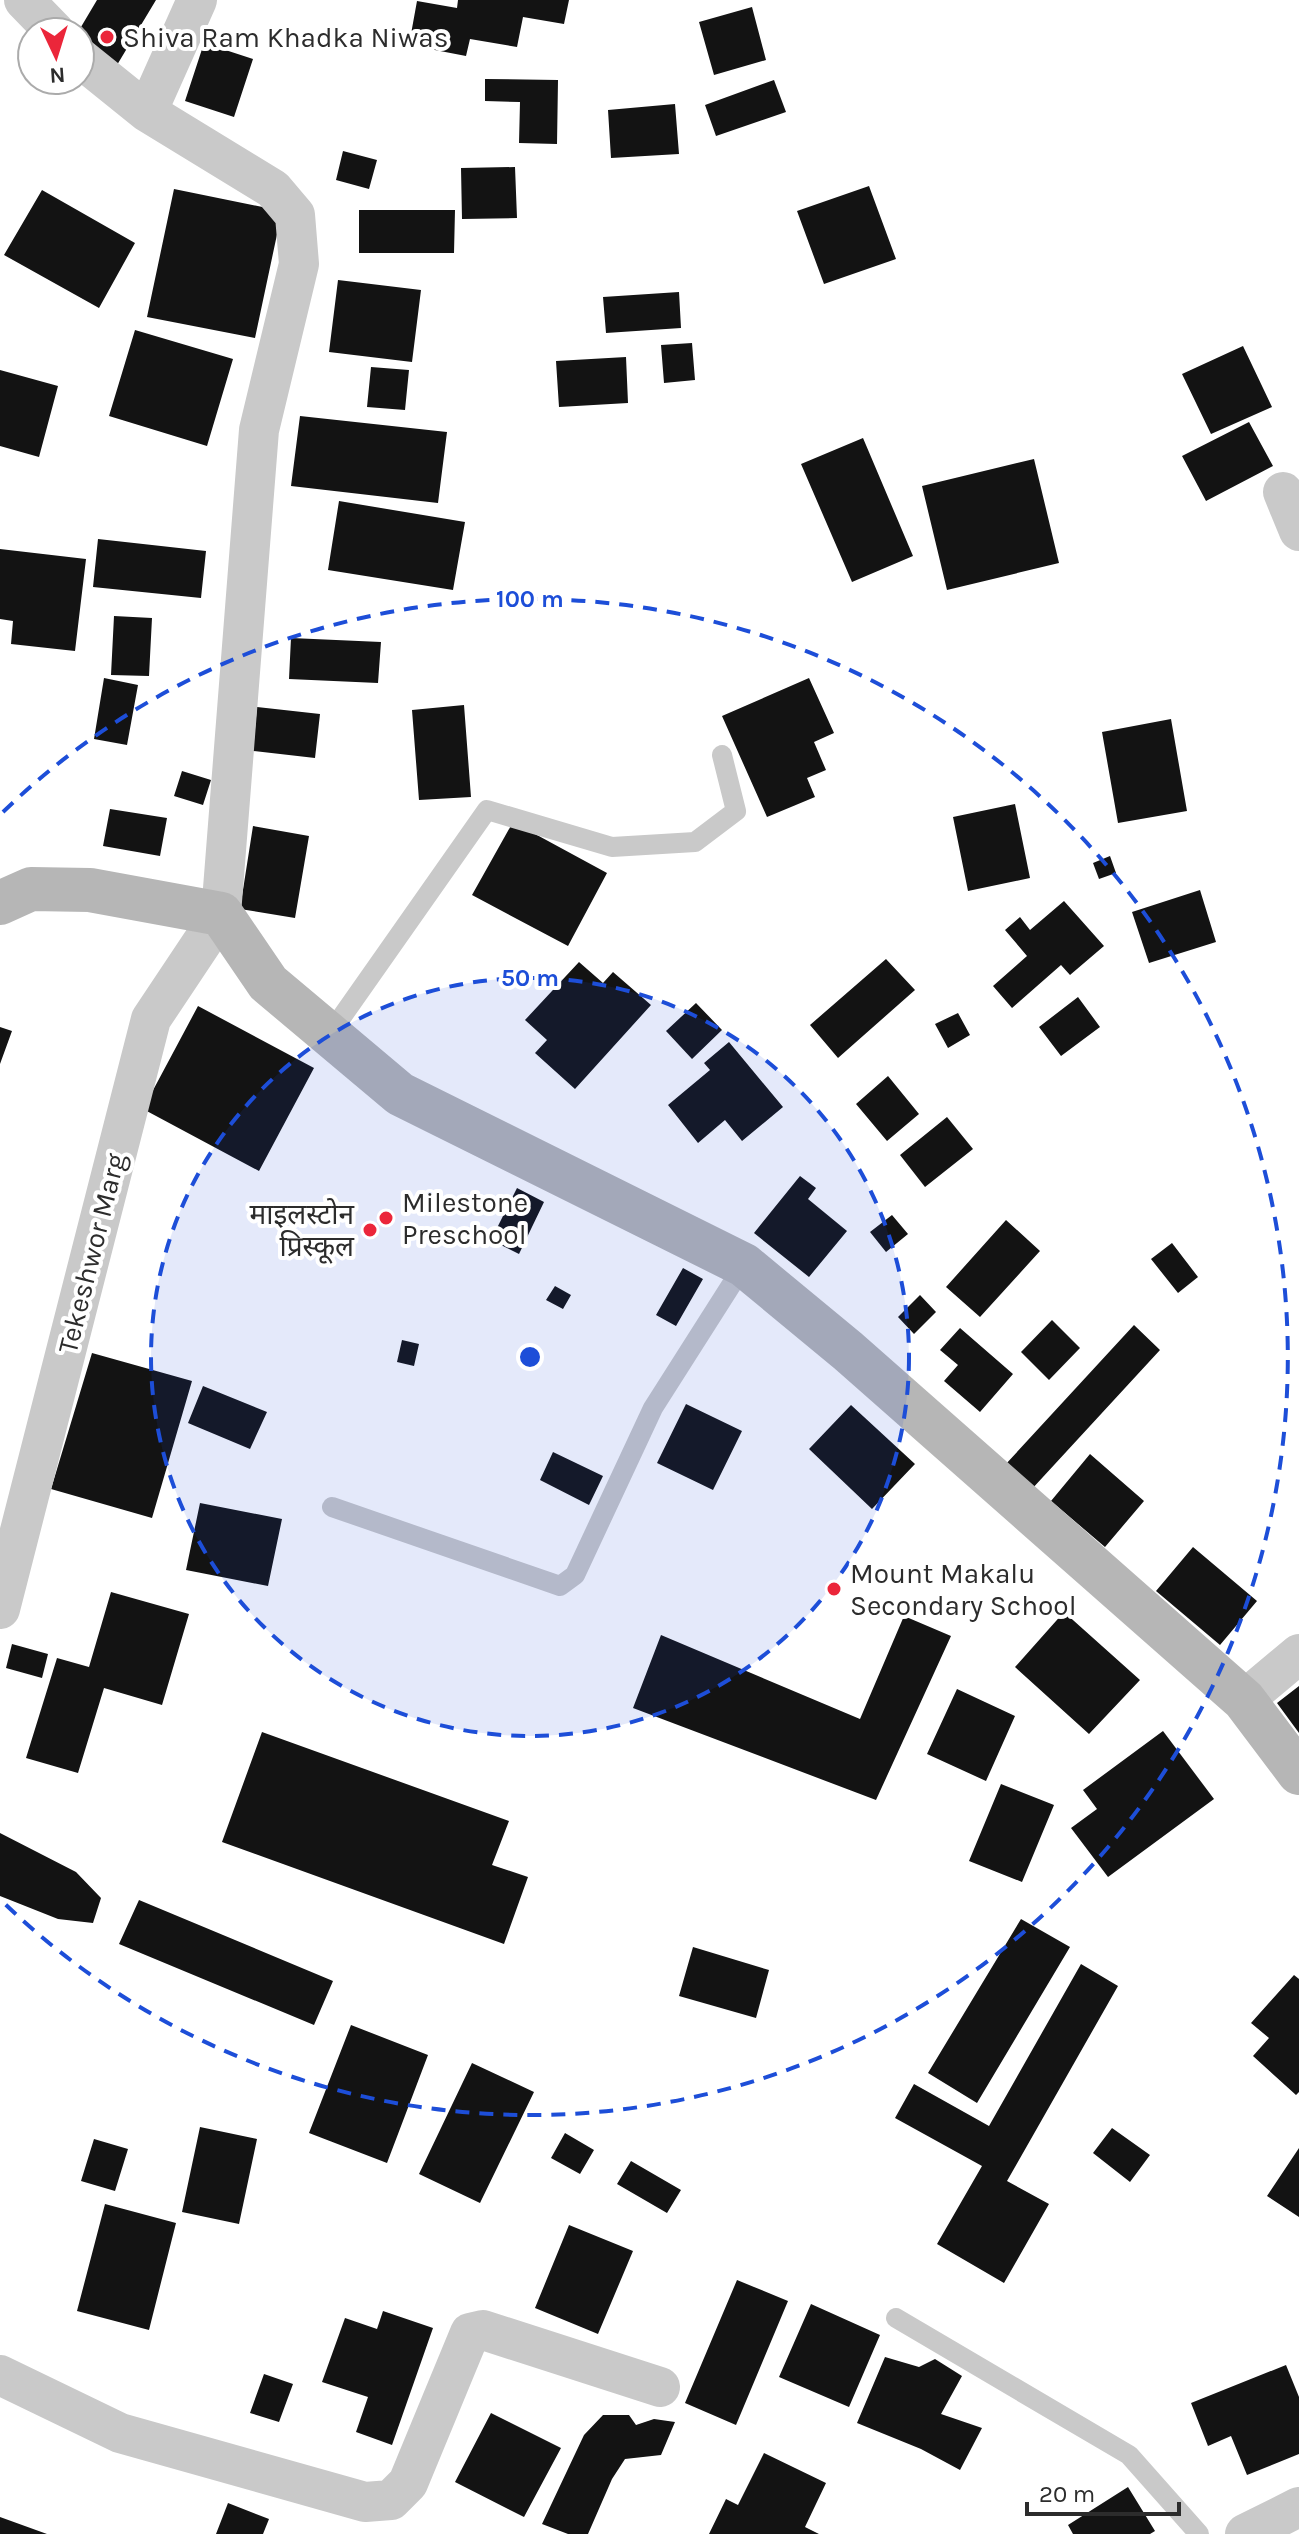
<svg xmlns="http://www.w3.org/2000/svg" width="1299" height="2534" font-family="Karla,'Noto Sans Devanagari',sans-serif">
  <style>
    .building { fill: #131313 }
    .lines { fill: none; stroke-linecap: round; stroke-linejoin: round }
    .lane { stroke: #c9c9c9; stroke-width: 20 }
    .street { stroke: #c9c9c9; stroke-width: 40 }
    .secondary { stroke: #b6b6b6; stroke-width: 44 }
    .ring { fill: none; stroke: #1d4ed8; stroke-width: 4; stroke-dasharray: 14 10 }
    .poi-dot { fill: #eb263a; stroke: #fff; stroke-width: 3 }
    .labels { text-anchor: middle; stroke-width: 8; stroke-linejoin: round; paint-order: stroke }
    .poi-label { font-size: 28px; fill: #2c2c2c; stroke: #fff; text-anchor: start }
    .street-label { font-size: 28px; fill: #2c2c2c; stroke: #fff }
    .centre { fill: #1d4ed8; stroke: #fff; stroke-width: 4 }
    .ring-label { font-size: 24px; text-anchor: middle; font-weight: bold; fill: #1d4ed8; stroke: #fff; stroke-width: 8; stroke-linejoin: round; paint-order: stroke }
  </style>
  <rect width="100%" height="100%" fill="#fff"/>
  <path class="building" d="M 97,0 L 156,0 L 117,65 L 80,42 L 80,32 L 78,32 Z
    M 458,0 L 569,0 L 564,24 L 523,17 L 517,47 L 470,39 L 466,56 L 409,45 L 417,1 L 457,8 Z
    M 752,7 L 766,60 L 714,75 L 699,22 Z
    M 204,43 L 253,59 L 234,117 L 185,101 Z
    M 485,79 L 558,80 L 557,144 L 519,143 L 520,102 L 485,101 Z
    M 774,80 L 786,112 L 716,136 L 705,105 Z
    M 675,104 L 679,154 L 611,158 L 608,110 Z
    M 343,151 L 377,160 L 369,189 L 336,180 Z
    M 515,167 L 517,218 L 462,219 L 461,168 Z
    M 869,186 L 896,259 L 824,284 L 797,211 Z
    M 174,189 L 282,211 L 255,338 L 147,317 Z
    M 42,190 L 135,243 L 99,308 L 4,255 Z
    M 359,210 L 455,210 L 454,253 L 359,253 Z
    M 338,280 L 421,290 L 412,362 L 329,352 Z
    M 679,292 L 681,328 L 606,333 L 603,297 Z
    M 135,330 L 233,359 L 207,446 L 109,416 Z
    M 692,343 L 695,380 L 664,383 L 661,345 Z
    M 1243,346 L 1272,407 L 1211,434 L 1182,374 Z
    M 626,357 L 628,403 L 559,407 L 556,361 Z
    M 371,367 L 409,370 L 405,410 L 367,407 Z
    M 0,370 L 58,386 L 39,457 L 0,446 Z
    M 300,416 L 447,432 L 438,503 L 291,486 Z
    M 1249,422 L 1273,466 L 1206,501 L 1182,456 Z
    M 863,438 L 913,556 L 852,582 L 801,464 Z
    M 1034,459 L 1059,563 L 947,590 L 922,486 Z
    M 339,501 L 465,522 L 453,590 L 328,570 Z
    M 98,539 L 206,551 L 201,598 L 93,587 Z
    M 0,549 L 86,559 L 75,651 L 11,644 L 13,621 L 0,619 Z
    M 114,616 L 152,618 L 149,676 L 111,675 Z
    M 291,638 L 381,642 L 378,683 L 289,679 Z
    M 104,678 L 138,685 L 127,745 L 94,739 Z
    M 809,678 L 834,733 L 814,742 L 826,770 L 807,778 L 815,797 L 767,817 L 722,716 Z
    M 464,705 L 471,797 L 419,800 L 412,710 Z
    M 257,707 L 320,714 L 315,758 L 253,751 Z
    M 1171,719 L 1187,811 L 1118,823 L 1102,732 Z
    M 182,771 L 211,780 L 203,805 L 174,796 Z
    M 1015,804 L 1030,878 L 968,891 L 953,817 Z
    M 110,809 L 167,818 L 160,856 L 103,846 Z
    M 513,822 L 607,873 L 568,946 L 472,895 Z
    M 253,826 L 309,836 L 295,918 L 240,909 Z
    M 1110,856 L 1116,873 L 1099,879 L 1093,863 Z
    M 1200,890 L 1216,942 L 1149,963 L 1132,912 Z
    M 1064,901 L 1104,946 L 1070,975 L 1061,965 L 1012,1008 L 993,986 L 1027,956 L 1005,930 L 1020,917 L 1030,930 Z
    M 886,959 L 915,990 L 838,1058 L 810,1025 Z
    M 579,962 L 603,983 L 613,972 L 651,1005 L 575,1089 L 535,1053 L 547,1040 L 525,1020 Z
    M 1078,997 L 1100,1027 L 1061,1056 L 1039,1027 Z
    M 696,1003 L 722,1030 L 692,1059 L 666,1031 Z
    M 198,1006 L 314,1068 L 259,1171 L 143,1109 Z
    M 958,1013 L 970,1035 L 948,1048 L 935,1024 Z
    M 0,1027 L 12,1031 L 0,1064 Z
    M 729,1042 L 783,1107 L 742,1141 L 725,1120 L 698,1143 L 668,1105 L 710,1070 L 704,1063 Z
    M 888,1076 L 919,1114 L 887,1141 L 856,1104 Z
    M 947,1117 L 973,1149 L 925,1187 L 900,1155 Z
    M 800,1176 L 816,1188 L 808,1199 L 847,1231 L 809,1277 L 754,1233 Z
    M 517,1188 L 544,1202 L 519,1254 L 491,1240 Z
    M 892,1215 L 908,1234 L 886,1252 L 870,1232 Z
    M 1006,1220 L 1040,1251 L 980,1317 L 946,1287 Z
    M 1172,1243 L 1198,1277 L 1178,1293 L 1151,1259 Z
    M 683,1268 L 703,1279 L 676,1326 L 656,1315 Z
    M 555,1286 L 571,1295 L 563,1309 L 546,1300 Z
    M 920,1295 L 936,1312 L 914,1334 L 898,1317 Z
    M 1052,1320 L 1080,1348 L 1049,1380 L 1021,1352 Z
    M 1134,1325 L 1160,1350 L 1031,1490 L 1005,1465 Z
    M 960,1328 L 1013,1374 L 980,1412 L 944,1381 L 958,1365 L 940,1350 Z
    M 402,1340 L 419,1344 L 414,1366 L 397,1362 Z
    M 92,1353 L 192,1381 L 152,1518 L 51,1489 Z
    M 203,1386 L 267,1412 L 250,1449 L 188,1423 Z
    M 686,1404 L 742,1431 L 713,1490 L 657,1463 Z
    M 851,1405 L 915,1464 L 872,1509 L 809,1449 Z
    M 553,1452 L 603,1476 L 589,1505 L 540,1480 Z
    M 1090,1454 L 1144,1501 L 1105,1547 L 1051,1501 Z
    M 200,1503 L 282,1519 L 268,1586 L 186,1570 Z
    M 1193,1547 L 1257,1601 L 1220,1645 L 1156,1591 Z
    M 111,1592 L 189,1614 L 162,1705 L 104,1688 L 78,1773 L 26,1758 L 57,1658 L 89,1667 Z
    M 1064,1612 L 1140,1680 L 1089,1734 L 1015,1667 Z
    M 904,1616 L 951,1636 L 876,1800 L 633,1708 L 661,1635 L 860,1719 Z
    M 12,1644 L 48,1654 L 42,1678 L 6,1668 Z
    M 1299,1686 L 1299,1733 L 1277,1703 Z
    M 957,1689 L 1015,1716 L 986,1781 L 927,1754 Z
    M 1163,1731 L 1214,1799 L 1108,1877 L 1071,1828 L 1097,1809 L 1083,1790 Z
    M 262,1732 L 509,1821 L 492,1865 L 528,1877 L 504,1944 L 222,1842 Z
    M 1001,1784 L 1054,1805 L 1022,1882 L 969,1861 Z
    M 0,1833 L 76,1872 L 101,1898 L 93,1923 L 58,1919 L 0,1896 Z
    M 139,1900 L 333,1981 L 314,2025 L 119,1944 Z
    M 1021,1919 L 1070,1947 L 977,2103 L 928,2073 Z
    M 693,1947 L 769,1970 L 756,2018 L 679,1996 Z
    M 1081,1964 L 1118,1986 L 1007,2181 L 1049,2204 L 1004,2283 L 937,2244 L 982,2166 L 895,2118 L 914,2084 L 989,2126 Z
    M 1294,1975 L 1299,1979 L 1299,2092 L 1296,2095 L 1253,2056 L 1269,2038 L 1251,2023 Z
    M 351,2025 L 428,2055 L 387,2163 L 309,2133 Z
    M 472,2063 L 534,2092 L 480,2203 L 419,2174 Z
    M 200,2127 L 257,2139 L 239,2224 L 182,2212 Z
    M 1112,2128 L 1150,2155 L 1130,2182 L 1093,2153 Z
    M 565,2133 L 594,2150 L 580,2174 L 551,2158 Z
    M 94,2139 L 128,2149 L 115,2191 L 81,2181 Z
    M 1299,2148 L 1299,2217 L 1267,2196 Z
    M 631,2161 L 681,2190 L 667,2213 L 617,2184 Z
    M 105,2204 L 176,2223 L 149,2330 L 77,2311 Z
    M 569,2225 L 633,2251 L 598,2334 L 535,2308 Z
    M 737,2280 L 788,2301 L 736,2425 L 685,2403 Z
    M 811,2304 L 880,2335 L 849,2407 L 779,2377 Z
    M 383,2311 L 433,2328 L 392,2445 L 356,2432 L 368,2397 L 322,2382 L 345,2318 L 377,2329 Z
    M 885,2357 L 919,2367 L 935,2359 L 962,2376 L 941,2414 L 982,2428 L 960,2470 L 921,2449 L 857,2423 Z
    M 1286,2365 L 1299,2397 L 1299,2454 L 1247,2475 L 1231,2436 L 1208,2446 L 1191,2403 Z
    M 264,2374 L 293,2384 L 279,2422 L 250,2413 Z
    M 491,2413 L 561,2448 L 524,2517 L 455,2482 Z
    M 603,2415 L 629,2415 L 636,2425 L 654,2419 L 675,2422 L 661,2455 L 625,2459 L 612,2479 L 588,2534 L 568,2534 L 542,2524 L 584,2435 Z
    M 764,2453 L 826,2483 L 805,2527 L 819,2534 L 709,2534 L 726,2499 L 738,2505 Z
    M 1128,2487 L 1155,2531 L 1150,2534 L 1073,2534 L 1068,2525 Z
    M 228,2503 L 269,2519 L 263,2534 L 216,2534 Z
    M 0,2517 L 47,2534 L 0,2534 Z"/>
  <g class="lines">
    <path class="lane" d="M 329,1035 L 487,810 L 612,847 L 695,842 L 736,811 L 722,755
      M 332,1507 L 560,1586 L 575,1575 L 653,1408 L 744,1265
      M 896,2318 L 1129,2455 L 1199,2534"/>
    <path class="street" d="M 24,0 L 55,32
      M 147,112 L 197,0
      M 1283,492 L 1299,531
      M 0,1609 L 151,1019 L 221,914 L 259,430 L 299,264 L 295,215 L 273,189 L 147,112 L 80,58
      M 1244,1700 L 1299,1654
      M 0,2375 L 120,2433 L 365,2502 L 391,2500 L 408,2483 L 470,2333 L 483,2330 L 660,2387
      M 1245,2534 L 1299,2507"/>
    <path class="secondary" d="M 0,903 L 31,889 L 90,890 L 221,914 L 268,983 L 400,1094 L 744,1265 L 848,1351 L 1244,1700 L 1299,1773"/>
  </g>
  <circle cx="530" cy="1357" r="379" fill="#1d4ed8" fill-opacity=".12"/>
  <g class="ring">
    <circle cx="530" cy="1357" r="379"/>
    <path d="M3 812A758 758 0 1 1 3 1902"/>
  </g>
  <g class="poi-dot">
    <circle cx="107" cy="37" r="8"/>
    <circle cx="386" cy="1218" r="8"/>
    <circle cx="370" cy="1230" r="8"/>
    <circle cx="834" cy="1589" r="8"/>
  </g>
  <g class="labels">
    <g class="poi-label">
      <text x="123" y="47">Shiva Ram Khadka Niwas</text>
      <text x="402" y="1212">Milestone<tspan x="402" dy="32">Preschool</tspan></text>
      <text x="354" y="1224" text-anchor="end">माइलस्टोन<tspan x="354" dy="32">प्रिस्कूल</tspan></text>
      <text x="850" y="1583">Mount Makalu<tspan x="850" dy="32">Secondary School</tspan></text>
    </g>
    <g class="street-label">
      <text transform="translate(91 1253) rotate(-76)" y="10">Tekeshwor Marg</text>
    </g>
  </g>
  <circle cx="530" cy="1357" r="12" class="centre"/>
  <g class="ring-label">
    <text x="530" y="607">100 m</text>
    <text x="530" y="986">50 m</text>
  </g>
  <g transform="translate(56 56) rotate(176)"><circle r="38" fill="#ffffff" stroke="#ababab" stroke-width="2"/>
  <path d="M0-6L14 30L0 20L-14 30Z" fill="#eb263a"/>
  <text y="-12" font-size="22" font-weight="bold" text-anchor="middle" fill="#2c2c2c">N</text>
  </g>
  <path d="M1027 2502v12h152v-12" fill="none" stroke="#2c2c2c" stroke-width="4"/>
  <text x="1039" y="2502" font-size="24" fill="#2c2c2c" stroke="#ffffff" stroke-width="6" paint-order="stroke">20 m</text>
</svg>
